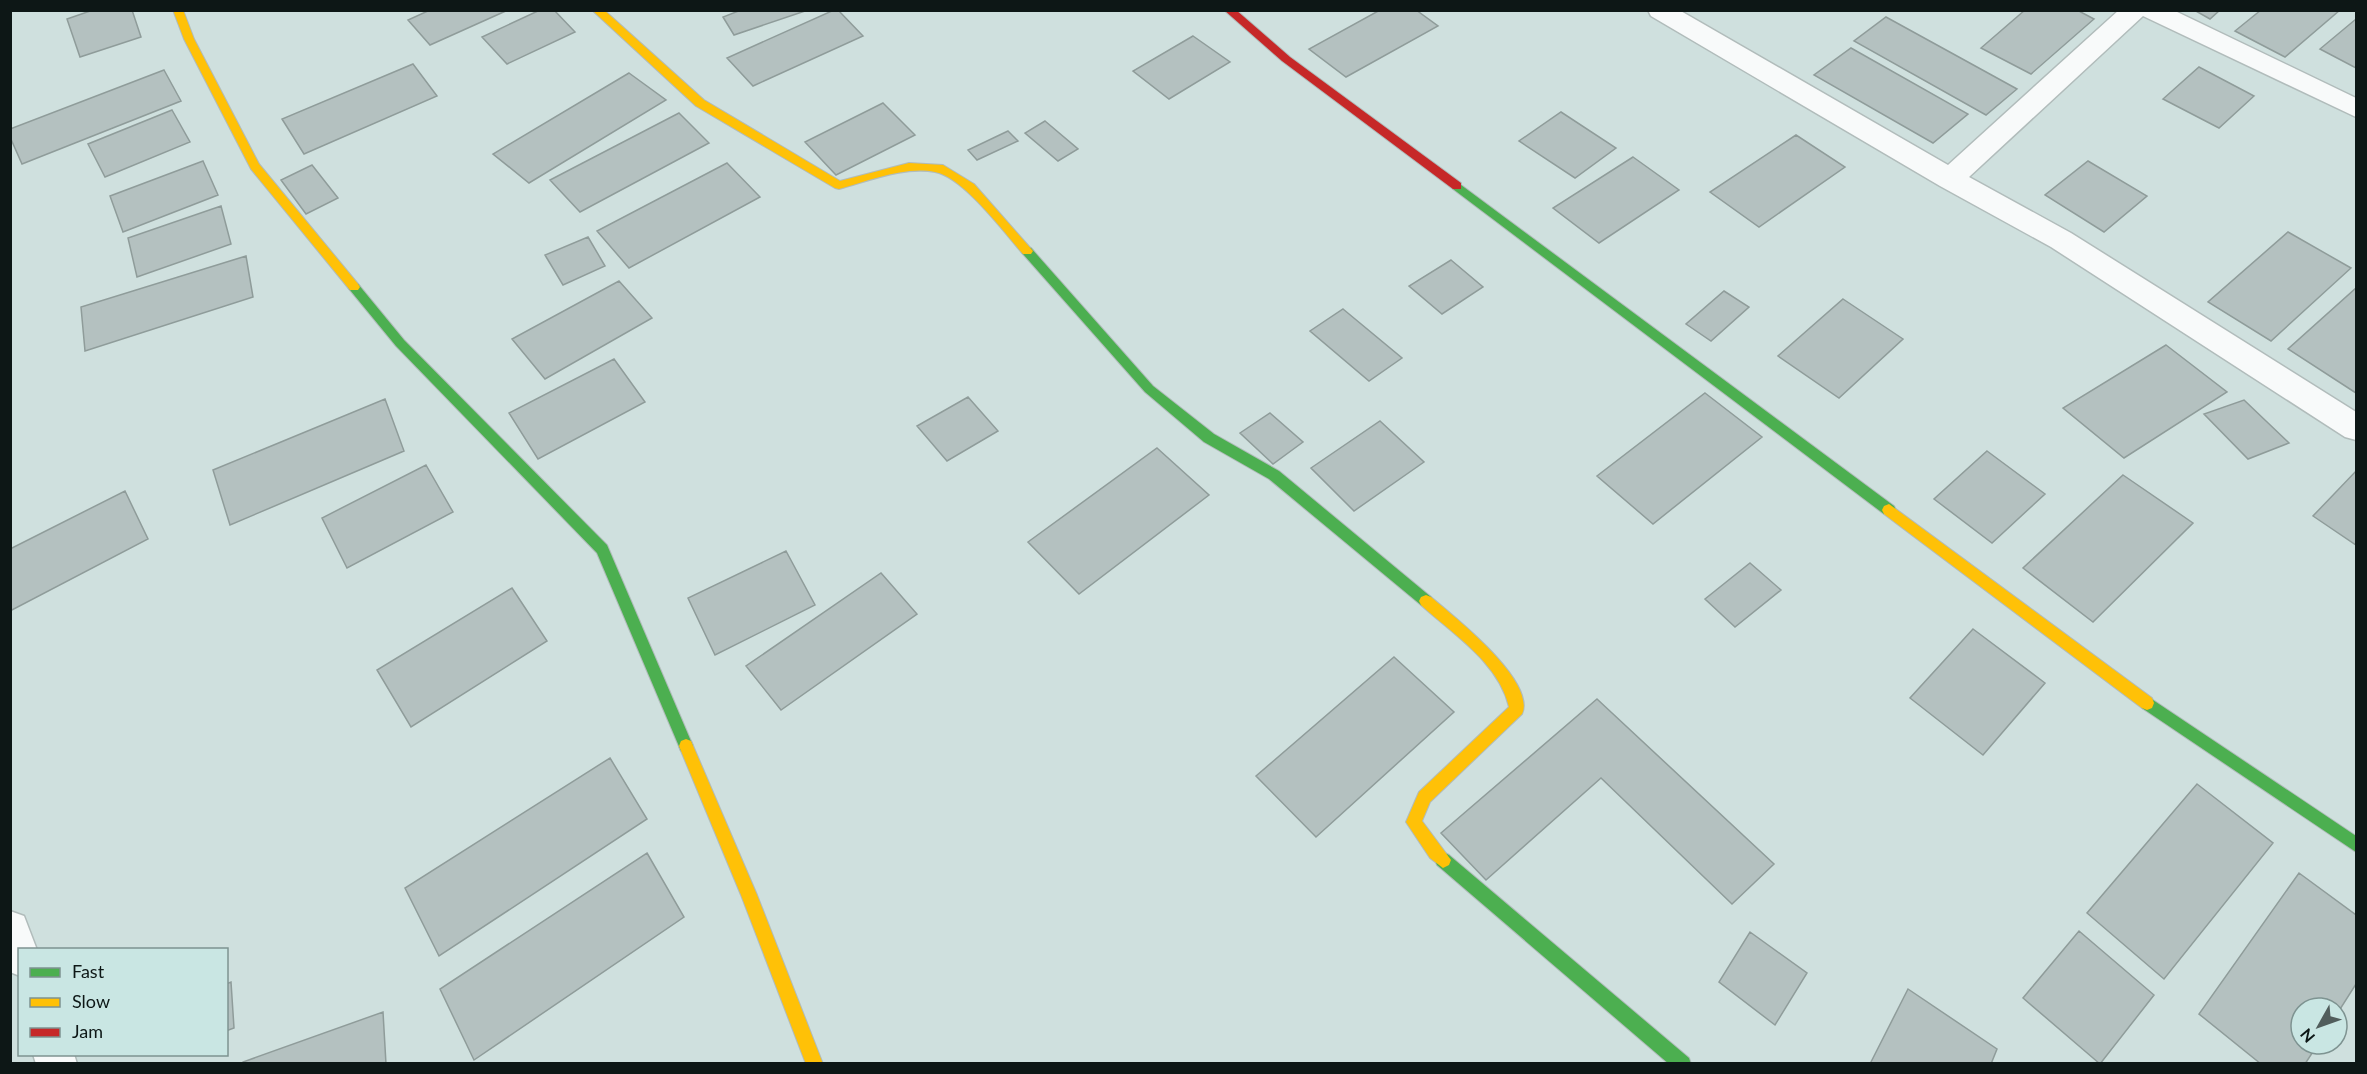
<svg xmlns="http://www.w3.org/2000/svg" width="2367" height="1074" font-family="Lato,sans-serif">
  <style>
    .building { fill: #b4c1c0; stroke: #8f9c9a; stroke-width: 1.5 }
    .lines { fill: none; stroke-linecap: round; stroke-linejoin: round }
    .street-casing { stroke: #b1bcbb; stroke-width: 3 }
    .fast-casing { stroke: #b1bcbb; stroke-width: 2 }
    .slow-casing { stroke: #b1bcbb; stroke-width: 2 }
    .jam-casing { stroke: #b1bcbb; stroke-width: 2 }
    .street { fill: #f8fafa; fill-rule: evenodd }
    .fast { fill: #4caf50; fill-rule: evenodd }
    .slow { fill: #ffc107; fill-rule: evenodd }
    .jam { fill: #c62828; fill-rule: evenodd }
  </style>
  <rect width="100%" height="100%" fill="#cfe0de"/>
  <path class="building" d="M 93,10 L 132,10 L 141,37 L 80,57 L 67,19 Z
    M 430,10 L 508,10 L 430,45 L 408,20 Z
    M 540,10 L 554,10 L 575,32 L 507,64 L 482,37 Z
    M 741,10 L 808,10 L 734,35 L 723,17 Z
    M 834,10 L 838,10 L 863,36 L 753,86 L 727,58 Z
    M 1380,10 L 1416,10 L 1438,26 L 1346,77 L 1309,49 Z
    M 2025,10 L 2077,10 L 2094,19 L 2031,74 L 1981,48 Z
    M 2194,10 L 2220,10 L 2210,19 Z
    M 2261,10 L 2340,10 L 2285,57 L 2235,31 Z
    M 1886,17 L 2017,89 L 1986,115 L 1854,41 Z
    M 2356,19 L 2356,68 L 2320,49 Z
    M 1193,36 L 1230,62 L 1169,99 L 1133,71 Z
    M 1851,48 L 1968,114 L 1933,143 L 1814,75 Z
    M 413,64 L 437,96 L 304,154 L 282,119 Z
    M 2199,67 L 2254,96 L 2219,128 L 2163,99 Z
    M 164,70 L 181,101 L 22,164 L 10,137 L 10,129 Z
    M 629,73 L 666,100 L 529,183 L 493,154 Z
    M 883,103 L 915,135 L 836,175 L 805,142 Z
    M 172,110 L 190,142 L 105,177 L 88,144 Z
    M 1561,112 L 1616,148 L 1575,178 L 1519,141 Z
    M 679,113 L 709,143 L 580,212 L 550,180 Z
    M 1045,121 L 1078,149 L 1058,161 L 1025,133 Z
    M 1008,131 L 1018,141 L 977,160 L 968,150 Z
    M 1796,135 L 1845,167 L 1759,227 L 1710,192 Z
    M 1633,157 L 1679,190 L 1599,243 L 1553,208 Z
    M 203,161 L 218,195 L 123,232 L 110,196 Z
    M 2088,161 L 2147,196 L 2104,232 L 2045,195 Z
    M 727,163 L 760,197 L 629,268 L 597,231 Z
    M 312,165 L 338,198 L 306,214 L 281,180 Z
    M 221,206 L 231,244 L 137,277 L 128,238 Z
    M 2288,232 L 2351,268 L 2271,341 L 2208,302 Z
    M 588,237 L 605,266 L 563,285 L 545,255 Z
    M 246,256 L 253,297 L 85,351 L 81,307 Z
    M 1451,260 L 1483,287 L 1442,314 L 1409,286 Z
    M 619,281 L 652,318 L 545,379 L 512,339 Z
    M 2356,288 L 2356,393 L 2288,349 Z
    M 1724,291 L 1749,307 L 1711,341 L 1686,324 Z
    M 1843,299 L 1903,339 L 1839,398 L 1778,356 Z
    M 1343,309 L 1402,358 L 1369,381 L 1310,331 Z
    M 2166,345 L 2227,392 L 2124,458 L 2063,408 Z
    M 614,359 L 645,402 L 538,459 L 509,413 Z
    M 1705,393 L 1762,437 L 1653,524 L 1597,476 Z
    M 968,397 L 998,431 L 947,461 L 917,426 Z
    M 385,399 L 404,451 L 230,525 L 213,470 Z
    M 2244,400 L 2289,443 L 2248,459 L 2204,414 Z
    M 1270,413 L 1303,442 L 1273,464 L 1240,433 Z
    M 1380,421 L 1424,462 L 1354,511 L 1311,468 Z
    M 1157,448 L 1209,495 L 1079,594 L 1028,542 Z
    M 1987,451 L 2045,494 L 1992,543 L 1934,499 Z
    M 426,465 L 453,512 L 347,568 L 322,518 Z
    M 2356,471 L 2356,545 L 2313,516 Z
    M 2123,475 L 2193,523 L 2093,622 L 2023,568 Z
    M 125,491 L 148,539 L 10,611 L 10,549 Z
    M 786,551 L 815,605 L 715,655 L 688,598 Z
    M 1750,563 L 1781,590 L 1735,627 L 1705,599 Z
    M 881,573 L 917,614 L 781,710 L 746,666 Z
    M 512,588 L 547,641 L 411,727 L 377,670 Z
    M 1973,629 L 2045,683 L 1983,755 L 1910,698 Z
    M 1394,657 L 1454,712 L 1316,837 L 1256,776 Z
    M 1597,699 L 1774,864 L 1732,904 L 1601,778 L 1486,880 L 1441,833 Z
    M 610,758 L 647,819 L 439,956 L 405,888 Z
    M 2197,784 L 2273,843 L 2164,979 L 2087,913 Z
    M 647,853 L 684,917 L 474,1060 L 440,989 Z
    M 2299,873 L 2356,915 L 2356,984 L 2337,1014 L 2337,1008 L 2301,1008 L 2301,1044 L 2318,1044 L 2305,1064 L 2261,1064 L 2199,1014 Z
    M 2079,931 L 2154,995 L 2100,1064 L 2023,998 Z
    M 1750,932 L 1807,973 L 1775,1025 L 1719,982 Z
    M 231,982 L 234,1028 L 226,1031 L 226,984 Z
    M 1908,989 L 1997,1049 L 1991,1064 L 1870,1064 Z
    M 383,1012 L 386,1064 L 243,1064 L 243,1062 Z"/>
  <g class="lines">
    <defs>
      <path id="street" d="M 1648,10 L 1679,10 L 1948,165 L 2119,10 L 2173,10 L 2356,98 L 2356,117 L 2143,16 L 1969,177 L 2071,233 L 2356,412 L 2356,440 L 2345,437 L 2051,247 L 1940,186 L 1651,16 Z
        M 10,911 L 24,916 L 37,950 L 20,950 L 20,976 L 10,972 Z
        M 33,1054 L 74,1054 L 77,1064 L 36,1064 Z"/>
      <path id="fast" d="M 1457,182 L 1894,506 L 1896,510 L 1894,514 L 1884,514 L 1453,189 L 1451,186 Z
        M 1027,247 L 1031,248 L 1153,386 L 1214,434 L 1279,471 L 1431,597 L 1433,601 L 1431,605 L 1426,607 L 1421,605 L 1269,479 L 1204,442 L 1145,392 L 1023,254 L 1021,251 L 1023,248 Z
        M 354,283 L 358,284 L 404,340 L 607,545 L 693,746 L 691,751 L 686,753 L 681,751 L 597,553 L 396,346 L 350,290 L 348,287 L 350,284 Z
        M 2147,696 L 2356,836 L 2356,852 L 2142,708 L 2140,703 L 2142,698 Z
        M 1443,852 L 1449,855 L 1689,1058 L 1691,1064 L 1669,1064 L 1437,865 L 1435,860 L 1437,855 Z"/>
      <path id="slow" d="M 173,10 L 183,10 L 194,39 L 259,164 L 358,284 L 360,287 L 358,290 L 350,290 L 251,169 L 184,39 Z
        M 592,10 L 604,10 L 704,100 L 840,181 L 909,163 L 943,165 L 974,184 L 1033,251 L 1031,254 L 1023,254 C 1004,232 963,177 935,172 C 904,166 869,181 839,189 L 835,188 L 696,106 Z
        M 1889,504 L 2152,698 L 2154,703 L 2152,708 L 2147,710 L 2142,708 L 1884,514 L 1882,510 L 1884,506 Z
        M 1426,595 L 1431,597 C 1453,616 1537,681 1522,714 L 1430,802 L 1422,821 L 1451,860 L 1449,865 L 1443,868 L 1430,858 L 1406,822 L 1419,792 L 1509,707 C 1499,663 1453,634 1421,605 L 1419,601 L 1421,597 Z
        M 686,739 L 691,741 L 757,895 L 823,1064 L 806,1064 L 741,895 L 679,746 L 681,741 Z"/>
      <path id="jam" d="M 1224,10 L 1236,10 L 1290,57 L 1461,183 L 1461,189 L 1453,189 L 1282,61 Z"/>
    </defs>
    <use href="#street" class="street-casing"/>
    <use href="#fast" class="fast-casing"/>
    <use href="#slow" class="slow-casing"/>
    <use href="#jam" class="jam-casing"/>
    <use href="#street" class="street"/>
    <use href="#fast" class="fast"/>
    <use href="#slow" class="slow"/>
    <use href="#jam" class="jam"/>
  </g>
  <rect width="2367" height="1074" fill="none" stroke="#0d1716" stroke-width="24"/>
  <rect x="18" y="948" width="210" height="108" fill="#c9e6e3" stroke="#7e9391" stroke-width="1.5"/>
  <rect x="30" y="968" width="30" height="9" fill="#4caf50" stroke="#7e9391" stroke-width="1.5"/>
  <text x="72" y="978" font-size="18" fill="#0d1716">Fast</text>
  <rect x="30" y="998" width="30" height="9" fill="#ffc107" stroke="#7e9391" stroke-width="1.5"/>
  <text x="72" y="1008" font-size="18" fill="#0d1716">Slow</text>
  <rect x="30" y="1028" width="30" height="9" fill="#c62828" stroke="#7e9391" stroke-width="1.5"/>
  <text x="72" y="1038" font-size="18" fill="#0d1716">Jam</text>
  <g transform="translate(2319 1026) rotate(230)"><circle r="28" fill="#c9e6e3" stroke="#7e9391" stroke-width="1.5"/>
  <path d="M0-4.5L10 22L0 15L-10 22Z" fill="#515d5c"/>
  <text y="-9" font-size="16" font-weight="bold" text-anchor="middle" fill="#0d1716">N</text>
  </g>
</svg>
